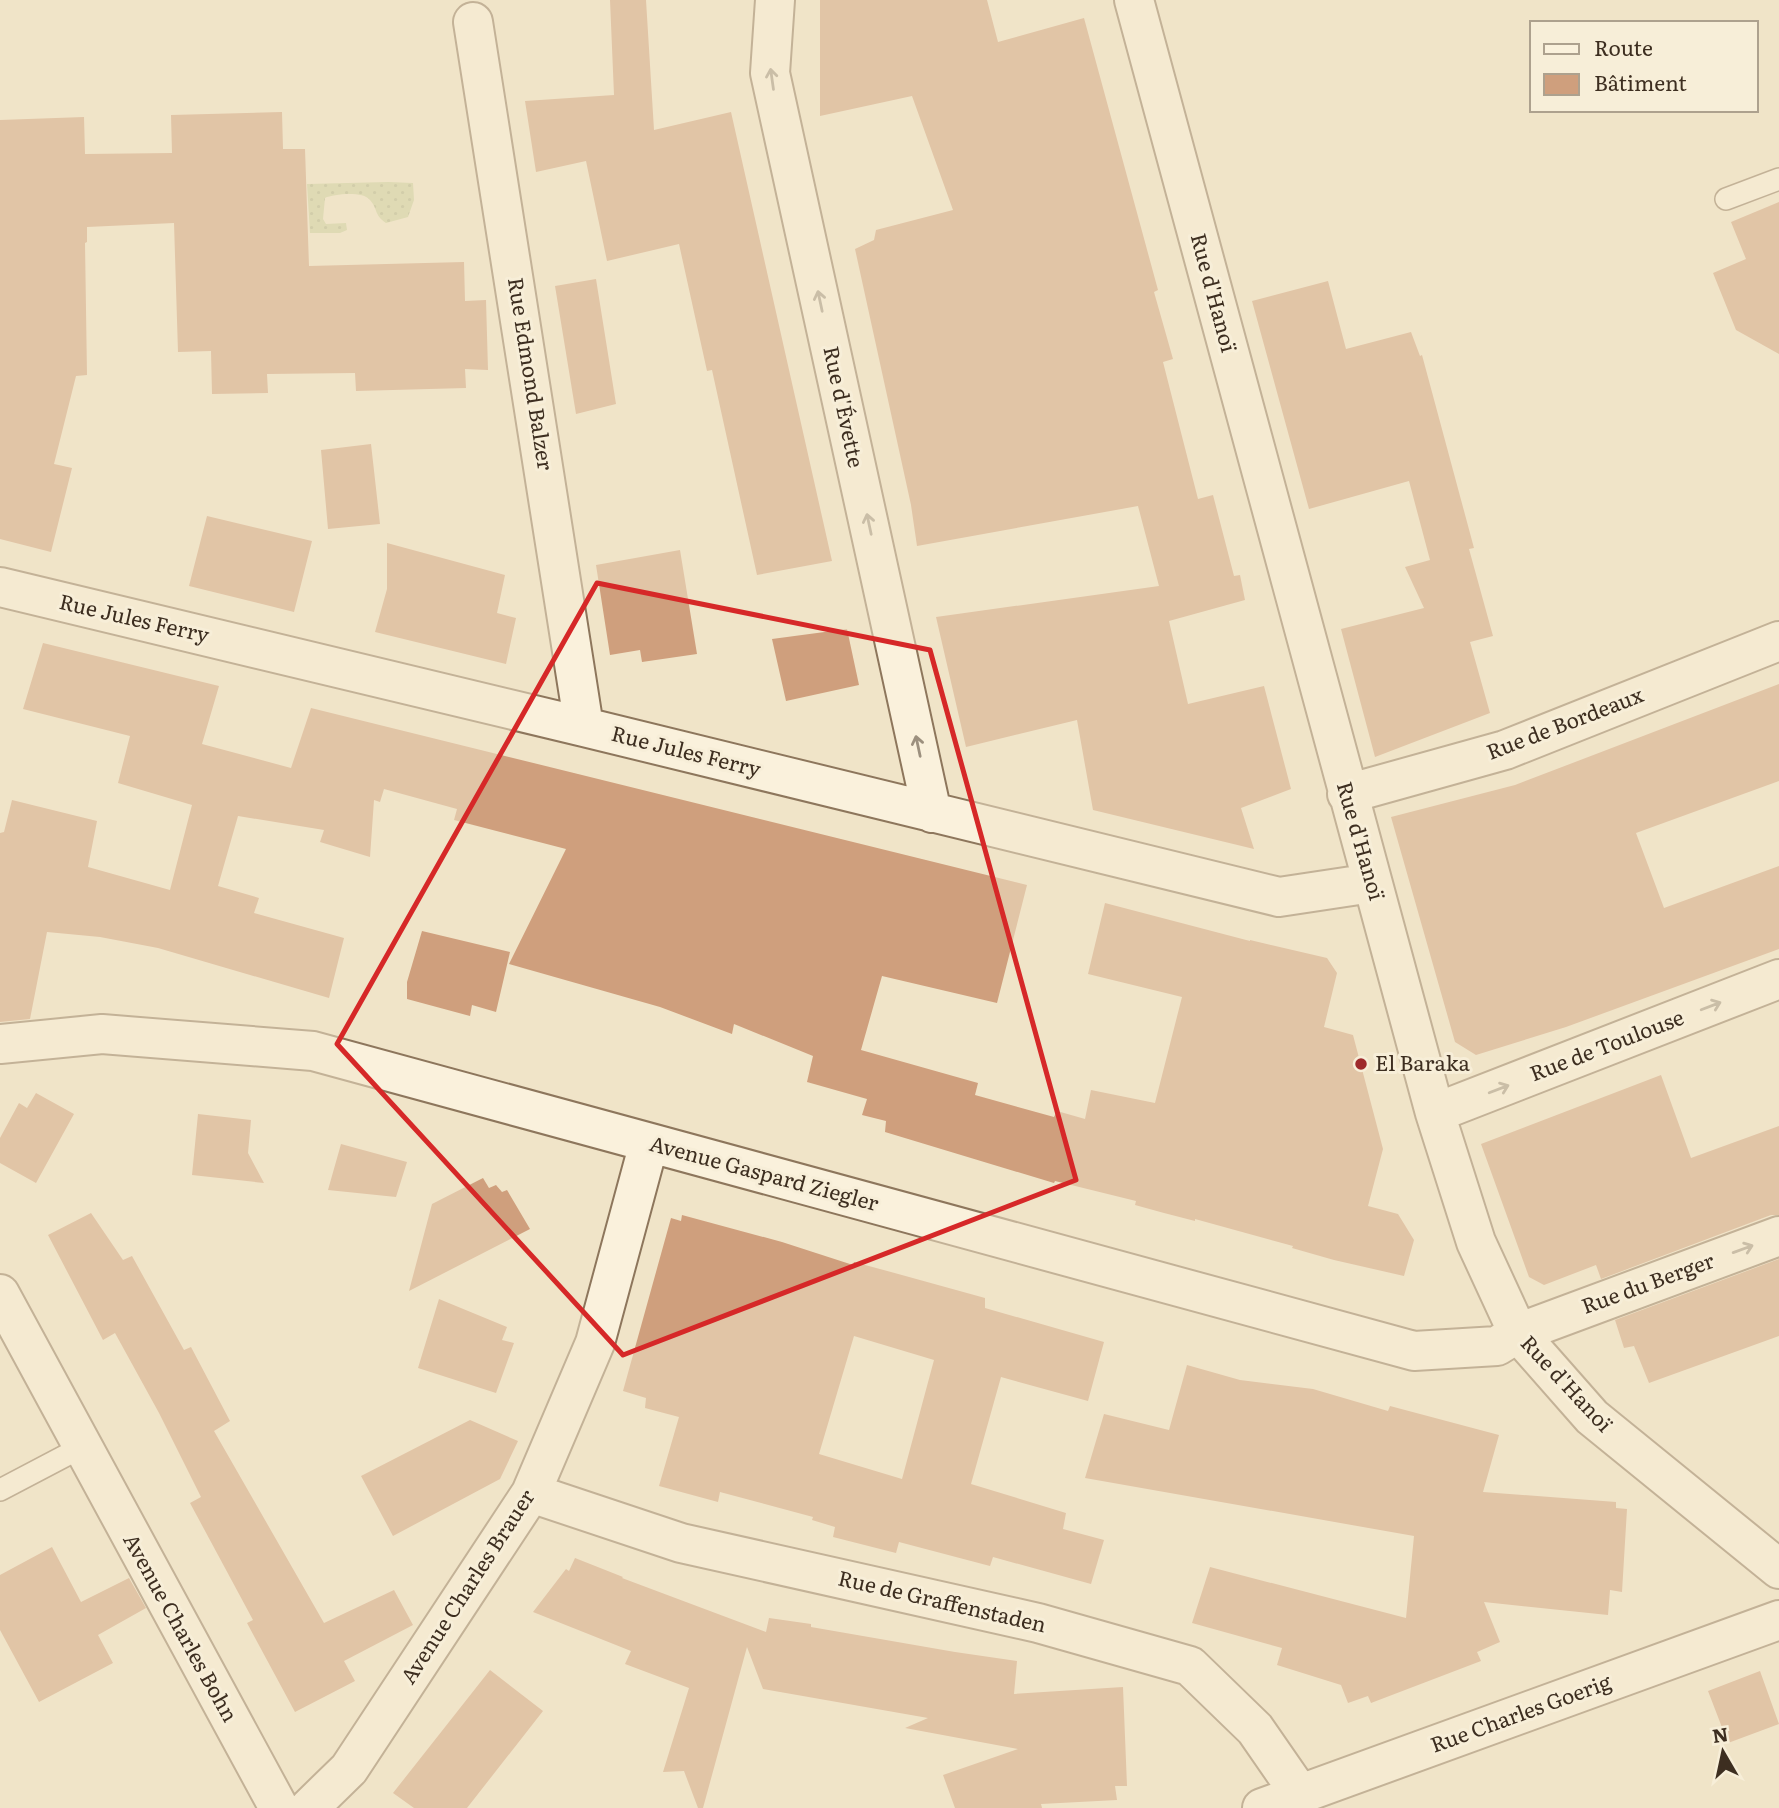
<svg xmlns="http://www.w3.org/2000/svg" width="1779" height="1808" font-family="Literata,serif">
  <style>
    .grass { fill: url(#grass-dots) }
    .building { fill: #cf9f7d; fill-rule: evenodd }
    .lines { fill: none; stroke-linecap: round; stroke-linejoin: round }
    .service-casing { stroke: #8d765c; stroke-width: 24 }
    .minor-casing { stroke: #8d765c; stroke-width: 42 }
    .service { stroke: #faf1dc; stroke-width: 21 }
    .minor { stroke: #faf1dc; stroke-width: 38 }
    .oneway { stroke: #9c907e }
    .marked { fill: none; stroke: #d62828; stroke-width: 5; stroke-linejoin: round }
    .poi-dot { fill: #9e2a2b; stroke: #f7eed8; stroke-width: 2.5 }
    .labels { text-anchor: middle; stroke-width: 6; stroke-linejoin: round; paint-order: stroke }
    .street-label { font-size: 21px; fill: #3d2e20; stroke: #f7eed8 }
    .poi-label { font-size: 21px; fill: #3d2e20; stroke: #f7eed8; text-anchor: start }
  </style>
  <defs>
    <pattern id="grass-dots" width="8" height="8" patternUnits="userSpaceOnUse" patternTransform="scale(1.75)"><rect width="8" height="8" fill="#c9cf9b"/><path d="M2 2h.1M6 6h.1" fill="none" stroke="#aeb285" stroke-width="1.8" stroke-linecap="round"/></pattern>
  </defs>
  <rect width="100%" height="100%" fill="#f0e4c8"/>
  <path class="grass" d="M 388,182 L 413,183 L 414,200 L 408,217 L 386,223 C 374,215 378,209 370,200 C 363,191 334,194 325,198 L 323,219 L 326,224 L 346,223 L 347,230 L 340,233 L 310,233 L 307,184 Z"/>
  <path class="building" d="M 610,0 L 646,0 L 654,130 L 731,112 L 832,561 L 757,575 L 712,370 L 707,371 L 679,244 L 607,261 L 586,161 L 536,172 L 525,101 L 614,95 Z
    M 820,0 L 987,0 L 998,42 L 1084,18 L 1158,290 L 1154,292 L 1173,359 L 1163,362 L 1198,499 L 1213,495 L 1234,576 L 1240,575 L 1245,600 L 1169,621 L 1188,704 L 1264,686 L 1291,789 L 1241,808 L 1254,849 L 1093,810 L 1077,720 L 966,747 L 936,617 L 1159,586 L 1138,506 L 917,546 L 911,505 L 855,249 L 874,240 L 876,230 L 953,210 L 912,96 L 820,116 Z
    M 282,112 L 283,149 L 305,149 L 309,266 L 464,262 L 465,301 L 486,300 L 488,370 L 465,369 L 466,388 L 356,391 L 355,373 L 267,374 L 268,393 L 212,394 L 211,351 L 178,352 L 174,223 L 87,227 L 87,242 L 85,243 L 87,375 L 76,376 L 54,464 L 72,468 L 51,552 L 0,539 L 0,120 L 84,117 L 85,154 L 172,153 L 171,115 Z
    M 1779,202 L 1779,354 L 1736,330 L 1713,273 L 1746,259 L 1731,222 Z
    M 596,279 L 616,404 L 576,414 L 555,286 Z
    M 1328,281 L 1346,349 L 1411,332 L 1420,356 L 1422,355 L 1474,548 L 1469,549 L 1493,636 L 1470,642 L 1490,713 L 1375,757 L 1341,629 L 1424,608 L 1405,567 L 1430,560 L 1409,481 L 1309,509 L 1252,301 Z
    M 371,444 L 380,524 L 328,529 L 321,450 Z
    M 207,516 L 312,541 L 294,612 L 189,586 Z
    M 387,543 L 505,575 L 497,613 L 516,618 L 506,664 L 375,632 L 387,589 Z
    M 680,550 L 697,654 L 642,662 L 640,650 L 610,655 L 596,565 Z
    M 847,629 L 859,685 L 786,701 L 772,639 Z
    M 43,643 L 219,686 L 202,744 L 291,768 L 311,708 L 1027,885 L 997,1003 L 882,976 L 861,1050 L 978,1083 L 975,1095 L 1054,1117 L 1057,1111 L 1085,1119 L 1091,1090 L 1155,1103 L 1182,997 L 1088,974 L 1105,903 L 1250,941 L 1250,940 L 1327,958 L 1337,973 L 1324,1027 L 1353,1035 L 1383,1149 L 1368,1206 L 1398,1214 L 1414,1240 L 1404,1276 L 1334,1260 L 1292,1248 L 1293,1246 L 1195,1219 L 1195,1221 L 1164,1213 L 1135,1205 L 1136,1201 L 1055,1181 L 1054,1183 L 885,1132 L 886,1121 L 862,1115 L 867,1099 L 807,1082 L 813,1056 L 734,1024 L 732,1034 L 660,1007 L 509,964 L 566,849 L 454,820 L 457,809 L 384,789 L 380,802 L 374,800 L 370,857 L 320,842 L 324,830 L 238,816 L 218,886 L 259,898 L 254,913 L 344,938 L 329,998 L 158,948 L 100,937 L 47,932 L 30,1019 L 0,1022 L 0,833 L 4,832 L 12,800 L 97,821 L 88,867 L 170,890 L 192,805 L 118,783 L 130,736 L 23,709 Z
    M 1779,684 L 1779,781 L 1636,833 L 1664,908 L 1779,866 L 1779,949 L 1566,1027 L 1476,1055 L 1455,1042 L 1391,817 L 1515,785 Z
    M 422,931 L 510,952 L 496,1012 L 472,1005 L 470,1016 L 407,999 L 407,982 Z
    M 1661,1075 L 1691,1158 L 1779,1126 L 1779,1215 L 1771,1215 L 1601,1279 L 1596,1265 L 1544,1285 L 1529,1277 L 1481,1144 Z
    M 36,1093 L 74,1114 L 36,1183 L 0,1163 L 0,1138 L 19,1103 L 27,1108 Z
    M 198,1114 L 251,1120 L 248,1153 L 264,1183 L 192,1175 Z
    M 341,1144 L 407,1162 L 396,1197 L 328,1190 Z
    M 483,1178 L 489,1188 L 496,1185 L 502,1192 L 507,1190 L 530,1229 L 409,1291 L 432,1204 Z
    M 91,1213 L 123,1260 L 132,1256 L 184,1350 L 191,1347 L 230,1421 L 214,1431 L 324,1623 L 394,1590 L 413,1625 L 344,1661 L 355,1681 L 295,1712 L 247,1623 L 253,1620 L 190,1503 L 201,1497 L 159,1413 L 115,1333 L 103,1340 L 48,1235 Z
    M 682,1215 L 782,1242 L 853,1265 L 854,1262 L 891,1272 L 985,1298 L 985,1308 L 1104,1342 L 1088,1401 L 1001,1377 L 971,1484 L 1066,1513 L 1063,1529 L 1104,1540 L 1091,1584 L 993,1557 L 990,1566 L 899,1542 L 896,1553 L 833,1537 L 835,1527 L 812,1520 L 813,1517 L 720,1492 L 718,1502 L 659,1486 L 679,1417 L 645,1408 L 646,1398 L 623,1391 L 671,1218 L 681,1221 ZM 854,1336 L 934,1360 L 902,1479 L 819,1454 Z
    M 1779,1259 L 1779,1336 L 1649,1383 L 1634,1346 L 1624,1348 L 1615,1320 Z
    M 439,1299 L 507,1327 L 502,1340 L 514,1343 L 496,1393 L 418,1368 Z
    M 1187,1365 L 1240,1380 L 1313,1389 L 1388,1411 L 1390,1406 L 1499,1435 L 1483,1492 L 1616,1502 L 1616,1508 L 1627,1509 L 1622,1592 L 1610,1590 L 1608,1615 L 1484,1602 L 1500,1642 L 1477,1652 L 1481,1661 L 1371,1703 L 1368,1696 L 1348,1703 L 1341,1685 L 1277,1665 L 1282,1648 L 1192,1623 L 1210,1567 L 1406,1618 L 1414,1536 L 1085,1478 L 1104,1414 L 1169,1430 Z
    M 470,1420 L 518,1441 L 500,1479 L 393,1536 L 361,1476 Z
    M 52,1547 L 81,1602 L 129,1578 L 146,1608 L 98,1635 L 113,1663 L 39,1702 L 0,1630 L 0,1575 Z
    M 575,1558 L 623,1577 L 622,1578 L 766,1632 L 769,1618 L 811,1624 L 811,1627 L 955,1652 L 1017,1661 L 1014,1694 L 1123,1687 L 1127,1786 L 1115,1786 L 1117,1800 L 1041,1804 L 1042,1808 L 955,1808 L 943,1775 L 1018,1749 L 905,1728 L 928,1718 L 763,1689 L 747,1647 L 703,1808 L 698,1808 L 684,1771 L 663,1772 L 689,1688 L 625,1664 L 631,1651 L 533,1612 L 566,1569 L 569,1571 Z
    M 490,1670 L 543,1711 L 467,1808 L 414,1808 L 393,1793 Z
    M 1760,1671 L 1779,1724 L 1728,1743 L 1708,1691 Z"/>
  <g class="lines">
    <defs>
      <path id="service" d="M 1726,199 L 1779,179
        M 0,1490 L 82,1447"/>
      <path id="minor" d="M 775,0 L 770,73 L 932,813
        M 1134,0 L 1435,1113 L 1476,1242 L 1518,1333 L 1592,1417 L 1779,1569
        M 473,22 L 584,727
        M 0,587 L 584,727 L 1279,897 L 1372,883
        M 1347,794 L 1505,750 L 1779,641
        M 0,1044 L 102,1034 L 313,1051 L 1414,1351 L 1497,1346 L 1518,1333 L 1779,1236
        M 1435,1113 L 1779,979
        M 0,1294 L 279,1808
        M 531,1493 L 681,1543 L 1038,1623 L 1190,1666 L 1255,1729 L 1300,1794
        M 309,1808 L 349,1769 L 531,1493 L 595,1343 L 649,1143
        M 1262,1808 L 1779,1620"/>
    </defs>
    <use href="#service" class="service-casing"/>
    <use href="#minor" class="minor-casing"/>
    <use href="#service" class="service"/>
    <use href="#minor" class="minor"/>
  </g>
  <defs><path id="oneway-shaft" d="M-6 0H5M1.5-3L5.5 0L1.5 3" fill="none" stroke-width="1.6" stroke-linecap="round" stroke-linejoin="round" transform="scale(1.75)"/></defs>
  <g class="oneway">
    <use href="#oneway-shaft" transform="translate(772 79) rotate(-98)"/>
    <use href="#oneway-shaft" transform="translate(820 301) rotate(-102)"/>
    <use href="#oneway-shaft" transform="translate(869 524) rotate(-102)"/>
    <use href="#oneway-shaft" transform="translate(918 746) rotate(-102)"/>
    <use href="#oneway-shaft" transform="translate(1711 1006) rotate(-21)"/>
    <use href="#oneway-shaft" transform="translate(1499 1089) rotate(-21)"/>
    <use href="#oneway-shaft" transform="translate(1743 1249) rotate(-20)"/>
  </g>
  <path d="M0 0H1779V1808H0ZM 597,583 L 930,650 L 1076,1180 L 623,1355 L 337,1044 Z" fill="#f0e4c8" fill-opacity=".55" fill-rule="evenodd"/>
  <path class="marked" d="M 597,583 L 930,650 L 1076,1180 L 623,1355 L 337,1044 Z"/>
  <circle class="poi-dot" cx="1361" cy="1064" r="7"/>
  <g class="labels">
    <g class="street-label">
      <text transform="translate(1213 293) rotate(75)" y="7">Rue d'Hanoï</text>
      <text transform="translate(530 374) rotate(81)" y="7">Rue Edmond Balzer</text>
      <text transform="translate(843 407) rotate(78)" y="7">Rue d'Évette</text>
      <text transform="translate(134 619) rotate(13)" y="7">Rue Jules Ferry</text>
      <text transform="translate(1565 724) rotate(-21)" y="7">Rue de Bordeaux</text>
      <text transform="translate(686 752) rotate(14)" y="7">Rue Jules Ferry</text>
      <text transform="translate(1360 841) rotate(74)" y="7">Rue d'Hanoï</text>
      <text transform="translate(1607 1046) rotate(-21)" y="7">Rue de Toulouse</text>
      <text transform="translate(764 1174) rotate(15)" y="7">Avenue Gaspard Ziegler</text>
      <text transform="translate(1648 1284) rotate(-20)" y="7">Rue du Berger</text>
      <text transform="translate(1566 1384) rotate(47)" y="7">Rue d'Hanoï</text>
      <text transform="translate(468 1587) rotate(-57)" y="7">Avenue Charles Brauer</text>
      <text transform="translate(942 1602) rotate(13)" y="7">Rue de Graffenstaden</text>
      <text transform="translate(180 1628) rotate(61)" y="7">Avenue Charles Bohn</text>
      <text transform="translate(1521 1714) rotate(-20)" y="7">Rue Charles Goerig</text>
    </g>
    <g class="poi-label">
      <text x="1375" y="1071">El Baraka</text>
    </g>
  </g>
  <rect x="1530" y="21" width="228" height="91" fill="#f7eed8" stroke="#ada18e" stroke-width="2"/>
  <rect x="1544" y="44" width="35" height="10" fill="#faf1dc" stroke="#ada18e" stroke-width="2"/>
  <text x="1594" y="56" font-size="21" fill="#3d2e20">Route</text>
  <rect x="1544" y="74" width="35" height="21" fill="#cf9f7d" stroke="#ada18e" stroke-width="2"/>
  <text x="1594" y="91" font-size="21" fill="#3d2e20">Bâtiment</text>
  <g transform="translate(1723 1752) rotate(351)" stroke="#f7eed8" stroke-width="5" paint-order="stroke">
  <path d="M0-5L12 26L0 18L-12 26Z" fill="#3d2e20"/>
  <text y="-10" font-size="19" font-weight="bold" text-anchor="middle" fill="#3d2e20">N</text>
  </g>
</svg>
